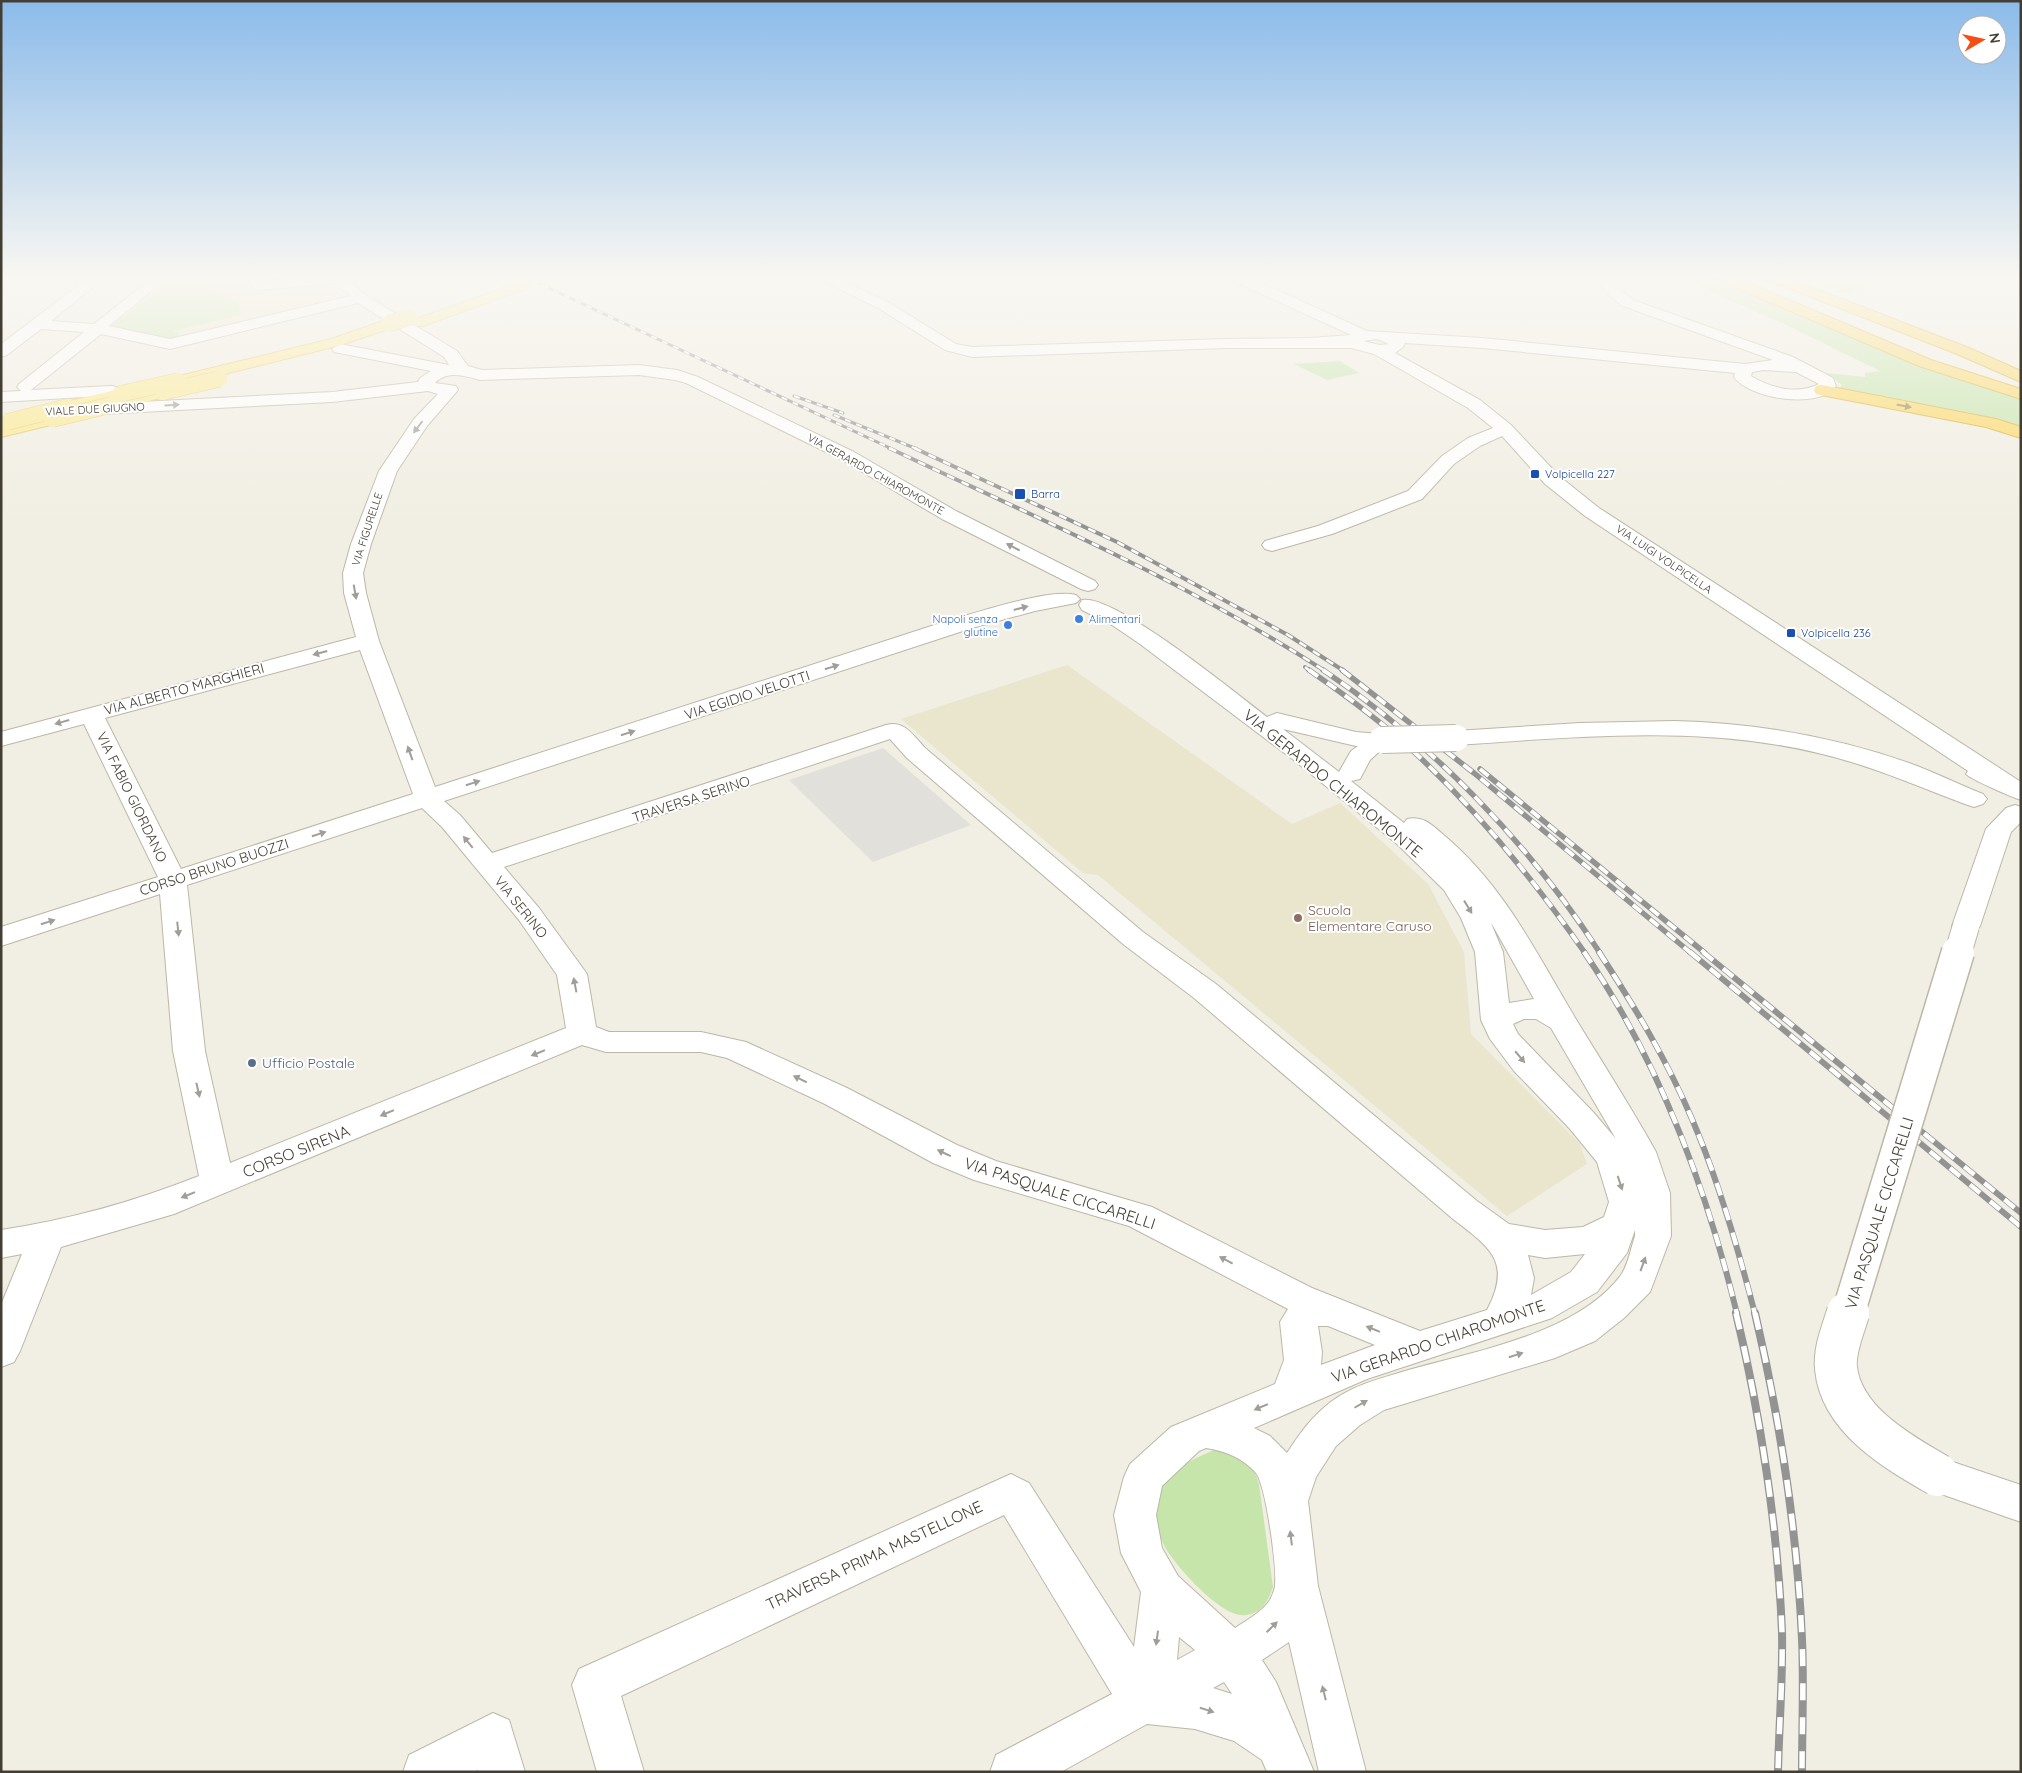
<svg xmlns="http://www.w3.org/2000/svg" width="2022" height="1773" font-family="Quicksand,sans-serif">
  <style>
    .education { fill: #eae5cd }
    .green { fill: #c5e5ab }
    .parking { fill: #e1e0db }
    .lines { fill: none; stroke-linecap: round; stroke-linejoin: round }
    .minor-casing { stroke: #bcb7a6; stroke-width: 2 }
    .major-casing { stroke: #e1c761; stroke-width: 2 }
    .highway-casing { stroke: #daae34; stroke-width: 2 }
    .minor { fill: #fff; fill-rule: evenodd }
    .major { fill: #fce990; fill-rule: evenodd }
    .highway { fill: #fbd864; fill-rule: evenodd }
    .rail-far4-casing { stroke: #939393; stroke-width: 3 }
    .rail-far3-casing { stroke: #939393; stroke-width: 4 }
    .rail-far2-casing { stroke: #939393; stroke-width: 5.5 }
    .rail-far1-casing { stroke: #939393; stroke-width: 6 }
    .rail-casing { stroke: #939393; stroke-width: 8 }
    .rail-far4 { stroke: #fff; stroke-width: 2; stroke-dasharray: 6; stroke-linecap: butt }
    .rail-far3 { stroke: #fff; stroke-width: 2.5; stroke-dasharray: 8; stroke-linecap: butt }
    .rail-far2 { stroke: #fff; stroke-width: 4; stroke-dasharray: 11; stroke-linecap: butt }
    .rail-far1 { stroke: #fff; stroke-width: 4.5; stroke-dasharray: 13; stroke-linecap: butt }
    .rail { stroke: #fff; stroke-width: 5.5; stroke-dasharray: 17; stroke-linecap: butt }
    .minor-bridge-far2-casing { stroke: #bcb7a6; stroke-width: 28; stroke-linecap: butt }
    .minor-bridge-far1-casing { stroke: #bcb7a6; stroke-width: 35; stroke-linecap: butt }
    .minor-bridge-casing { stroke: #bcb7a6; stroke-width: 44; stroke-linecap: butt }
    .major-bridge-casing { stroke: #e1c761; stroke-width: 17; stroke-linecap: butt }
    .minor-bridge-far2 { stroke: #fff; stroke-width: 26 }
    .minor-bridge-far1 { stroke: #fff; stroke-width: 32 }
    .minor-bridge { stroke: #fff; stroke-width: 42 }
    .major-bridge { stroke: #fce990; stroke-width: 16 }
    .oneway { fill: #a19e99 }
    .oneway2 { fill: #968349 }
    .transit-dot { fill: #1a4fb4; stroke: #fff; stroke-width: 2 }
    .shop-dot { fill: #3f7fe0; stroke: #fff; stroke-width: 2 }
    .education-dot { fill: #8d6e63; stroke: #fff; stroke-width: 2 }
    .service-dot { fill: #5c6f8a; stroke: #fff; stroke-width: 2 }
    .labels { text-anchor: middle; stroke-width: 4; stroke-linejoin: round; paint-order: stroke }
    .far-street-label { font-size: 11px; fill: #433e33; stroke: #fff }
    .far-transit-label { font-size: 11px; fill: #164399; stroke: #fff; text-anchor: start }
    .far-shop-label { font-size: 11px; fill: #366cbe; stroke: #fff; text-anchor: end }
    .street-label { font-size: 14px; fill: #433e33; stroke: #fff }
    .education-label { font-size: 14px; fill: #785e54; stroke: #fff; text-anchor: start }
    .service-label { font-size: 14px; fill: #4e5e75; stroke: #fff; text-anchor: start }
    .near-street-label { font-size: 16px; fill: #433e33; stroke: #fff }
  </style>
  <rect width="100%" height="100%" fill="#f1eee3"/>
  <path class="education" d="M 175,275 L 244,275 L 253,289 L 315,282 L 331,283 L 342,295 L 330,302 L 176,342 L 110,327 Z
    M 1067,665 L 1292,824 L 1340,803 L 1428,884 L 1464,952 L 1471,1034 L 1580,1144 L 1587,1164 L 1507,1216 L 1098,875 L 1083,873 L 901,719 Z"/>
  <path class="green" d="M 1672,275 L 1712,275 L 1886,350 L 2021,399 L 2021,428 L 1839,389 L 1842,385 L 1827,373 L 1865,377 L 1865,373 L 1880,371 L 1784,324 Z
    M 1845,275 L 1870,275 L 1889,280 L 1848,293 L 1815,284 Z
    M 191,279 L 235,300 L 243,299 L 238,301 L 241,315 L 173,331 L 186,338 L 172,341 L 111,326 L 169,282 Z
    M 1340,361 L 1359,373 L 1327,380 L 1294,364 Z
    M 1214,1450 C 1235,1450 1254,1463 1259,1484 L 1273,1587 C 1268,1601 1262,1613 1246,1615 C 1223,1619 1180,1570 1168,1552 C 1159,1538 1151,1513 1157,1497 C 1166,1469 1190,1461 1214,1450 Z"/>
  <path class="parking" d="M 883,748 L 971,825 L 873,862 L 789,780 Z"/>
  <g class="lines">
    <defs>
      <path id="minor" d="M 92,275 L 108,275 L 51,321 L 94,324 L 156,275 L 171,275 L 109,326 L 170,339 L 350,296 L 335,283 L 258,290 L 253,289 L 245,275 L 259,275 L 262,281 L 343,275 L 365,295 L 457,351 L 468,366 L 482,370 L 639,365 L 677,370 L 698,377 L 854,452 L 956,511 L 1095,581 L 1098,585 L 1095,589 L 1088,591 L 1081,589 L 942,519 L 842,460 L 686,383 L 675,380 L 639,375 L 480,380 C 465,376 447,370 435,383 L 456,386 L 458,390 L 427,426 L 397,471 L 371,544 L 363,573 L 366,593 L 379,641 L 435,787 L 956,618 C 984,611 1051,588 1076,595 L 1080,599 L 1076,603 L 1035,611 L 972,628 L 444,801 L 460,815 L 492,853 L 886,725 C 904,720 913,735 925,748 L 1143,932 L 1216,984 L 1477,1201 L 1509,1224 L 1545,1230 L 1583,1227 L 1604,1217 L 1609,1202 L 1597,1162 L 1570,1129 L 1514,1071 L 1490,1039 L 1481,1020 L 1475,952 L 1461,918 L 1444,890 L 1397,844 L 1295,761 L 1140,644 L 1112,625 L 1082,610 L 1079,605 L 1082,600 C 1114,593 1237,694 1267,717 L 1277,713 L 1356,732 L 1391,735 L 1394,740 L 1391,745 L 1378,747 L 1380,751 L 1370,760 L 1360,779 L 1351,781 L 1404,823 L 1407,819 C 1424,815 1433,826 1446,837 C 1505,887 1538,956 1577,1021 C 1604,1065 1631,1107 1656,1152 L 1670,1193 L 1671,1236 L 1650,1292 L 1624,1318 L 1595,1341 L 1555,1358 L 1384,1410 L 1360,1425 L 1336,1446 L 1316,1477 L 1308,1501 L 1318,1586 L 1366,1772 L 1319,1772 L 1289,1642 L 1262,1660 L 1276,1682 L 1314,1772 L 1267,1772 L 1262,1760 L 1234,1741 L 1195,1729 L 1147,1724 L 1061,1772 L 990,1772 L 996,1755 L 1112,1694 L 1004,1515 L 621,1696 L 644,1772 L 597,1772 L 572,1685 L 579,1669 L 1011,1474 L 1029,1483 L 1134,1647 L 1141,1592 L 1121,1553 L 1114,1515 L 1124,1477 L 1130,1464 L 1171,1427 L 1275,1384 L 1284,1360 L 1280,1322 L 1288,1309 L 1129,1226 L 974,1180 L 933,1163 L 825,1104 L 727,1058 L 701,1052 L 606,1052 L 582,1045 L 174,1214 L 61,1247 L 20,1351 L 14,1362 L 1,1367 L 1,1305 L 22,1254 L 1,1258 L 1,1230 C 69,1220 136,1201 199,1176 L 173,1051 L 160,894 L 1,946 L 1,927 L 158,877 L 84,724 L 1,746 L 1,732 L 356,637 L 344,593 L 343,573 L 351,544 L 379,471 L 414,419 L 438,394 L 428,391 L 332,402 L 83,415 L 77,414 L 75,410 L 77,406 L 83,405 L 332,392 L 418,382 L 420,378 L 431,371 L 334,352 L 332,349 L 340,344 L 449,365 L 444,357 L 358,303 L 170,349 L 101,334 L 31,390 L 111,386 L 117,387 L 119,391 L 117,395 L 1,402 L 1,392 L 21,391 L 17,387 L 19,384 L 84,332 L 41,329 L 7,355 L 1,357 L 1,344 ZM 360,650 L 413,794 L 181,869 L 105,718 ZM 1283,729 L 1356,746 L 1358,746 L 1351,751 L 1339,772 ZM 890,739 L 907,758 L 1123,944 L 1194,998 L 1453,1219 C 1489,1247 1513,1261 1487,1310 L 1420,1331 L 1312,1288 L 1152,1207 L 996,1161 L 957,1145 L 847,1088 L 746,1042 L 701,1032 L 609,1032 L 596,1027 L 587,974 L 539,908 L 504,867 ZM 422,808 L 442,827 L 519,920 L 557,975 L 566,1028 L 230,1163 L 205,1051 L 187,885 ZM 1491,923 L 1493,926 L 1534,999 L 1509,1003 L 1503,952 ZM 1524,1019 L 1536,1019 L 1551,1028 L 1616,1139 L 1594,1113 L 1518,1034 L 1513,1024 ZM 1635,1230 L 1635,1236 C 1631,1248 1628,1265 1621,1275 C 1576,1335 1473,1351 1405,1371 C 1379,1379 1354,1385 1332,1401 C 1312,1416 1300,1433 1287,1453 L 1270,1436 L 1254,1428 L 1367,1379 L 1552,1318 L 1597,1292 L 1627,1253 ZM 1585,1254 L 1571,1272 L 1531,1295 L 1534,1278 L 1528,1255 L 1545,1258 ZM 1318,1326 L 1328,1326 L 1375,1345 L 1321,1365 L 1322,1352 ZM 1206,1448 C 1225,1451 1243,1458 1256,1473 C 1266,1486 1277,1567 1275,1585 C 1275,1589 1272,1596 1270,1600 C 1262,1612 1247,1620 1235,1628 L 1178,1576 L 1162,1548 L 1156,1515 L 1162,1486 L 1199,1451 ZM 1179,1637 L 1195,1650 L 1177,1660 ZM 1224,1682 L 1232,1694 L 1213,1688 Z
        M 811,275 L 829,275 L 888,302 L 956,344 L 972,347 L 1225,339 L 1310,338 L 1351,335 L 1227,278 L 1225,275 L 1244,275 L 1367,331 L 1482,338 L 1745,364 L 1773,360 L 1623,306 L 1607,294 L 1603,284 L 1608,275 L 1622,275 L 1618,288 L 1633,300 L 1793,357 L 1833,378 L 1836,386 C 1820,410 1749,399 1734,377 L 1735,373 L 1482,348 L 1405,343 L 1403,347 L 1395,353 L 1480,400 L 1511,425 L 1559,476 L 1599,508 L 2021,782 L 2021,800 C 2012,797 1970,779 1966,774 L 1968,771 L 1585,516 L 1545,484 L 1502,436 L 1480,446 L 1454,464 L 1422,499 L 1332,534 L 1272,551 L 1265,549 L 1262,545 L 1265,541 L 1318,526 L 1408,491 L 1442,456 L 1468,438 L 1493,428 L 1468,408 L 1374,354 L 1351,348 L 1225,348 L 972,357 L 945,350 L 878,308 ZM 1377,339 L 1389,344 L 1380,345 L 1363,341 ZM 1764,370 L 1796,372 L 1819,384 C 1798,395 1770,388 1751,376 L 1752,372 Z
        M 1674,721 C 1754,723 1833,736 1909,763 C 1934,772 1958,784 1983,794 L 1987,799 L 1983,804 L 1974,807 L 1965,804 C 1917,786 1872,766 1822,754 C 1702,724 1578,737 1456,745 L 1447,743 L 1444,738 L 1447,733 L 1456,731 L 1580,723 Z
        M 2015,805 L 2021,807 L 2021,822 L 2011,832 L 1980,926 L 1976,932 L 1966,935 L 1956,932 L 1952,926 L 1986,829 L 2006,808 Z
        M 1938,1457 L 2021,1485 L 2021,1522 L 1924,1488 L 1918,1475 L 1924,1462 Z
        M 493,1713 L 509,1720 L 525,1772 L 478,1772 L 478,1770 L 474,1772 L 403,1772 L 409,1755 Z"/>
      <path id="major" d="M 538,275 L 566,275 C 560,282 542,284 533,282 L 531,279 Z
        M 523,281 L 530,285 L 528,288 L 423,326 L 413,326 L 410,323 L 413,320 Z
        M 389,319 L 397,324 L 394,327 L 341,345 L 181,385 L 173,380 L 175,377 L 331,339 Z
        M 163,387 L 169,388 L 171,392 L 169,396 L 111,410 L 105,409 L 103,405 L 104,403 L 67,412 L 61,411 L 59,407 L 61,403 L 120,389 L 126,390 L 127,396 Z
        M 53,414 L 59,415 L 62,419 L 59,423 L 1,437 L 1,427 Z"/>
      <path id="highway" d="M 1711,275 L 1730,275 L 1931,360 L 2021,389 L 2021,399 L 1919,366 L 1713,278 Z
        M 1760,275 L 1779,275 L 1969,348 L 2021,371 L 2021,382 L 1957,354 L 1762,278 Z
        M 1822,385 L 1996,419 L 2021,427 L 2021,438 L 1986,427 L 1816,394 L 1814,390 L 1816,386 Z"/>
    </defs>
    <use href="#minor" class="minor-casing"/>
    <use href="#major" class="major-casing"/>
    <use href="#highway" class="highway-casing"/>
    <use href="#minor" class="minor"/>
    <use href="#major" class="major"/>
    <use href="#highway" class="highway"/>
    <defs>
      <path id="rail-far4" d="M 521,275 L 892,449
        M 794,396 L 843,413
        M 834,415 L 917,449"/>
      <path id="rail-far3" d="M 889,448 C 1037,518 1187,582 1325,671
        M 914,448 L 1117,542 L 1288,635 L 1344,671
        M 1305,667 L 1310,671"/>
      <path id="rail-far2" d="M 1309,670 C 1345,695 1381,721 1413,751 C 1479,812 1534,880 1585,953
        M 1323,670 C 1432,743 1529,843 1600,953
        M 1342,670 L 1474,773 L 1691,953
        M 1480,769 L 1705,953"/>
      <path id="rail-far1" d="M 1584,952 C 1659,1061 1706,1186 1737,1314
        M 1599,952 C 1634,1006 1667,1060 1692,1119 C 1719,1182 1738,1248 1755,1314
        M 1690,952 L 2021,1227
        M 1703,952 L 2021,1213"/>
      <path id="rail" d="M 1736,1313 C 1760,1413 1778,1529 1782,1632 C 1783,1678 1779,1725 1778,1772
        M 1755,1313 C 1780,1420 1797,1529 1802,1639 C 1804,1683 1802,1728 1802,1772"/>
    </defs>
    <use href="#rail-far4" class="rail-far4-casing"/>
    <use href="#rail-far3" class="rail-far3-casing"/>
    <use href="#rail-far2" class="rail-far2-casing"/>
    <use href="#rail-far1" class="rail-far1-casing"/>
    <use href="#rail" class="rail-casing"/>
    <use href="#rail-far4" class="rail-far4"/>
    <use href="#rail-far3" class="rail-far3"/>
    <use href="#rail-far2" class="rail-far2"/>
    <use href="#rail-far1" class="rail-far1"/>
    <use href="#rail" class="rail"/>
    <defs>
      <path id="minor-bridge-far2" d="M 1382,740 L 1456,738
        M 1958,953 L 1966,926"/>
      <path id="minor-bridge-far1" d="M 1848,1314 L 1958,952"/>
      <path id="minor-bridge" d="M 1848,1313 C 1843,1330 1834,1350 1836,1368 C 1841,1420 1898,1452 1938,1475"/>
      <path id="major-bridge" d="M 514,280 L 529,275
        M 389,324 L 409,317
        M 163,392 L 219,379
        M 120,394 L 178,381
        M 53,419 L 111,405
        M 7,422 L 67,407"/>
    </defs>
    <use href="#minor-bridge-far2" class="minor-bridge-far2-casing"/>
    <use href="#minor-bridge-far1" class="minor-bridge-far1-casing"/>
    <use href="#minor-bridge" class="minor-bridge-casing"/>
    <use href="#major-bridge" class="major-bridge-casing"/>
    <use href="#minor-bridge-far2" class="minor-bridge-far2"/>
    <use href="#minor-bridge-far1" class="minor-bridge-far1"/>
    <use href="#minor-bridge" class="minor-bridge"/>
    <use href="#major-bridge" class="major-bridge"/>
  </g>
  <defs><path id="oneway-solid" d="M-6-.8H1V-3.2L6.5 0L1 3.2V.8H-6Z" transform="scale(1.25)"/></defs>
  <g class="oneway">
    <use href="#oneway-solid" transform="translate(172 405) rotate(-3)"/>
    <use href="#oneway-solid" transform="translate(418 427) rotate(127)"/>
    <use href="#oneway-solid" transform="translate(1013 547) rotate(-153)"/>
    <use href="#oneway-solid" transform="translate(355 592) rotate(80)"/>
    <use href="#oneway-solid" transform="translate(1021 608) rotate(-15)"/>
    <use href="#oneway-solid" transform="translate(320 653) rotate(165)"/>
    <use href="#oneway-solid" transform="translate(832 667) rotate(-18)"/>
    <use href="#oneway-solid" transform="translate(62 722) rotate(164)"/>
    <use href="#oneway-solid" transform="translate(628 733) rotate(-18)"/>
    <use href="#oneway-solid" transform="translate(410 753) rotate(-109)"/>
    <use href="#oneway-solid" transform="translate(473 783) rotate(-18)"/>
    <use href="#oneway-solid" transform="translate(319 834) rotate(-18)"/>
    <use href="#oneway-solid" transform="translate(468 842) rotate(-129)"/>
    <use href="#oneway-solid" transform="translate(1468 907) rotate(58)"/>
    <use href="#oneway-solid" transform="translate(48 922) rotate(-18)"/>
    <use href="#oneway-solid" transform="translate(178 929) rotate(84)"/>
    <use href="#oneway-solid" transform="translate(575 985) rotate(-101)"/>
    <use href="#oneway-solid" transform="translate(538 1053) rotate(158)"/>
    <use href="#oneway-solid" transform="translate(1520 1057) rotate(50)"/>
    <use href="#oneway-solid" transform="translate(800 1079) rotate(-154)"/>
    <use href="#oneway-solid" transform="translate(198 1090) rotate(77)"/>
    <use href="#oneway-solid" transform="translate(387 1113) rotate(157)"/>
    <use href="#oneway-solid" transform="translate(944 1153) rotate(-155)"/>
    <use href="#oneway-solid" transform="translate(1620 1183) rotate(72)"/>
    <use href="#oneway-solid" transform="translate(188 1195) rotate(158)"/>
    <use href="#oneway-solid" transform="translate(1226 1260) rotate(-152)"/>
    <use href="#oneway-solid" transform="translate(1643 1264) rotate(-70)"/>
    <use href="#oneway-solid" transform="translate(1373 1329) rotate(-158)"/>
    <use href="#oneway-solid" transform="translate(1516 1355) rotate(-17)"/>
    <use href="#oneway-solid" transform="translate(1361 1404) rotate(-30)"/>
    <use href="#oneway-solid" transform="translate(1261 1407) rotate(157)"/>
    <use href="#oneway-solid" transform="translate(1291 1538) rotate(-97)"/>
    <use href="#oneway-solid" transform="translate(1272 1627) rotate(-44)"/>
    <use href="#oneway-solid" transform="translate(1157 1638) rotate(98)"/>
    <use href="#oneway-solid" transform="translate(1324 1693) rotate(-104)"/>
    <use href="#oneway-solid" transform="translate(1207 1710) rotate(17)"/>
  </g>
  <use class="oneway2" href="#oneway-solid" transform="translate(1904 406) rotate(11)"/>
  <linearGradient id="sky" x2="0" y2="1"><stop stop-color="#8bbbea"/><stop offset="0.53" stop-color="#f9f7f2"/><stop offset="1" stop-color="#f9f7f2" stop-opacity="0"/></linearGradient>
  <rect width="2022" height="523" fill="url(#sky)"/>
  <g class="transit-dot">
    <rect x="1530" y="469" width="10" height="10" rx="2.5"/>
    <rect x="1014" y="488" width="12" height="12" rx="2.5"/>
    <rect x="1786" y="628" width="10" height="10" rx="2.5"/>
  </g>
  <g class="shop-dot">
    <circle cx="1079" cy="619" r="5"/>
    <circle cx="1008" cy="625" r="5"/>
  </g>
  <circle class="education-dot" cx="1298" cy="918" r="5"/>
  <circle class="service-dot" cx="252" cy="1063" r="5"/>
  <g class="labels">
    <g class="far-street-label">
      <text transform="translate(95 409) rotate(-3)" y="4">VIALE DUE GIUGNO</text>
      <text transform="translate(876 474) rotate(29)" y="4">VIA GERARDO CHIAROMONTE</text>
      <text transform="translate(367 529) rotate(-72)" y="4">VIA FIGURELLE</text>
      <text transform="translate(1664 559) rotate(34)" y="4">VIA LUIGI VOLPICELLA</text>
    </g>
    <g class="far-transit-label">
      <text x="1545" y="478">Volpicella 227</text>
      <text x="1031" y="498">Barra</text>
      <text x="1801" y="637">Volpicella 236</text>
    </g>
    <g class="far-shop-label">
      <text x="998" y="623">Napoli senza<tspan x="998" dy="13">glutine</tspan></text>
      <text x="1089" y="623" text-anchor="start">Alimentari</text>
    </g>
    <g class="street-label">
      <text transform="translate(184 689) rotate(-15)" y="5">VIA ALBERTO MARGHIERI</text>
      <text transform="translate(747 695) rotate(-18)" y="5">VIA EGIDIO VELOTTI</text>
      <text transform="translate(132 797) rotate(64)" y="5">VIA FABIO GIORDANO</text>
      <text transform="translate(691 799) rotate(-18)" y="5">TRAVERSA SERINO</text>
      <text transform="translate(214 867) rotate(-18)" y="5">CORSO BRUNO BUOZZI</text>
      <text transform="translate(521 907) rotate(51)" y="5">VIA SERINO</text>
    </g>
    <g class="education-label">
      <text x="1308" y="915">Scuola<tspan x="1308" dy="16">Elementare Caruso</tspan></text>
    </g>
    <g class="service-label">
      <text x="262" y="1068">Ufficio Postale</text>
    </g>
    <g class="near-street-label">
      <text transform="translate(1333 783) rotate(39)" y="6">VIA GERARDO CHIAROMONTE</text>
      <text transform="translate(296 1151) rotate(-22)" y="6">CORSO SIRENA</text>
      <text transform="translate(1060 1193) rotate(18)" y="6">VIA PASQUALE CICCARELLI</text>
      <text transform="translate(1879 1213) rotate(-73)" y="6">VIA PASQUALE CICCARELLI</text>
      <text transform="translate(1438 1341) rotate(-19)" y="6">VIA GERARDO CHIAROMONTE</text>
      <text transform="translate(874 1555) rotate(-25)" y="6">TRAVERSA PRIMA MASTELLONE</text>
    </g>
  </g>
  <rect width="2022" height="1773" fill="none" stroke="#433e33" stroke-width="5"/>
  <g transform="translate(1982 40) rotate(81)"><circle r="24" fill="#ffffff" stroke="#b4b2ad"/>
  <path d="M0-4L9 19L0 12L-9 19Z" fill="#f64d15"/>
  <text y="-8" font-size="14" font-weight="bold" text-anchor="middle" fill="#433e33">N</text>
  </g>
</svg>
